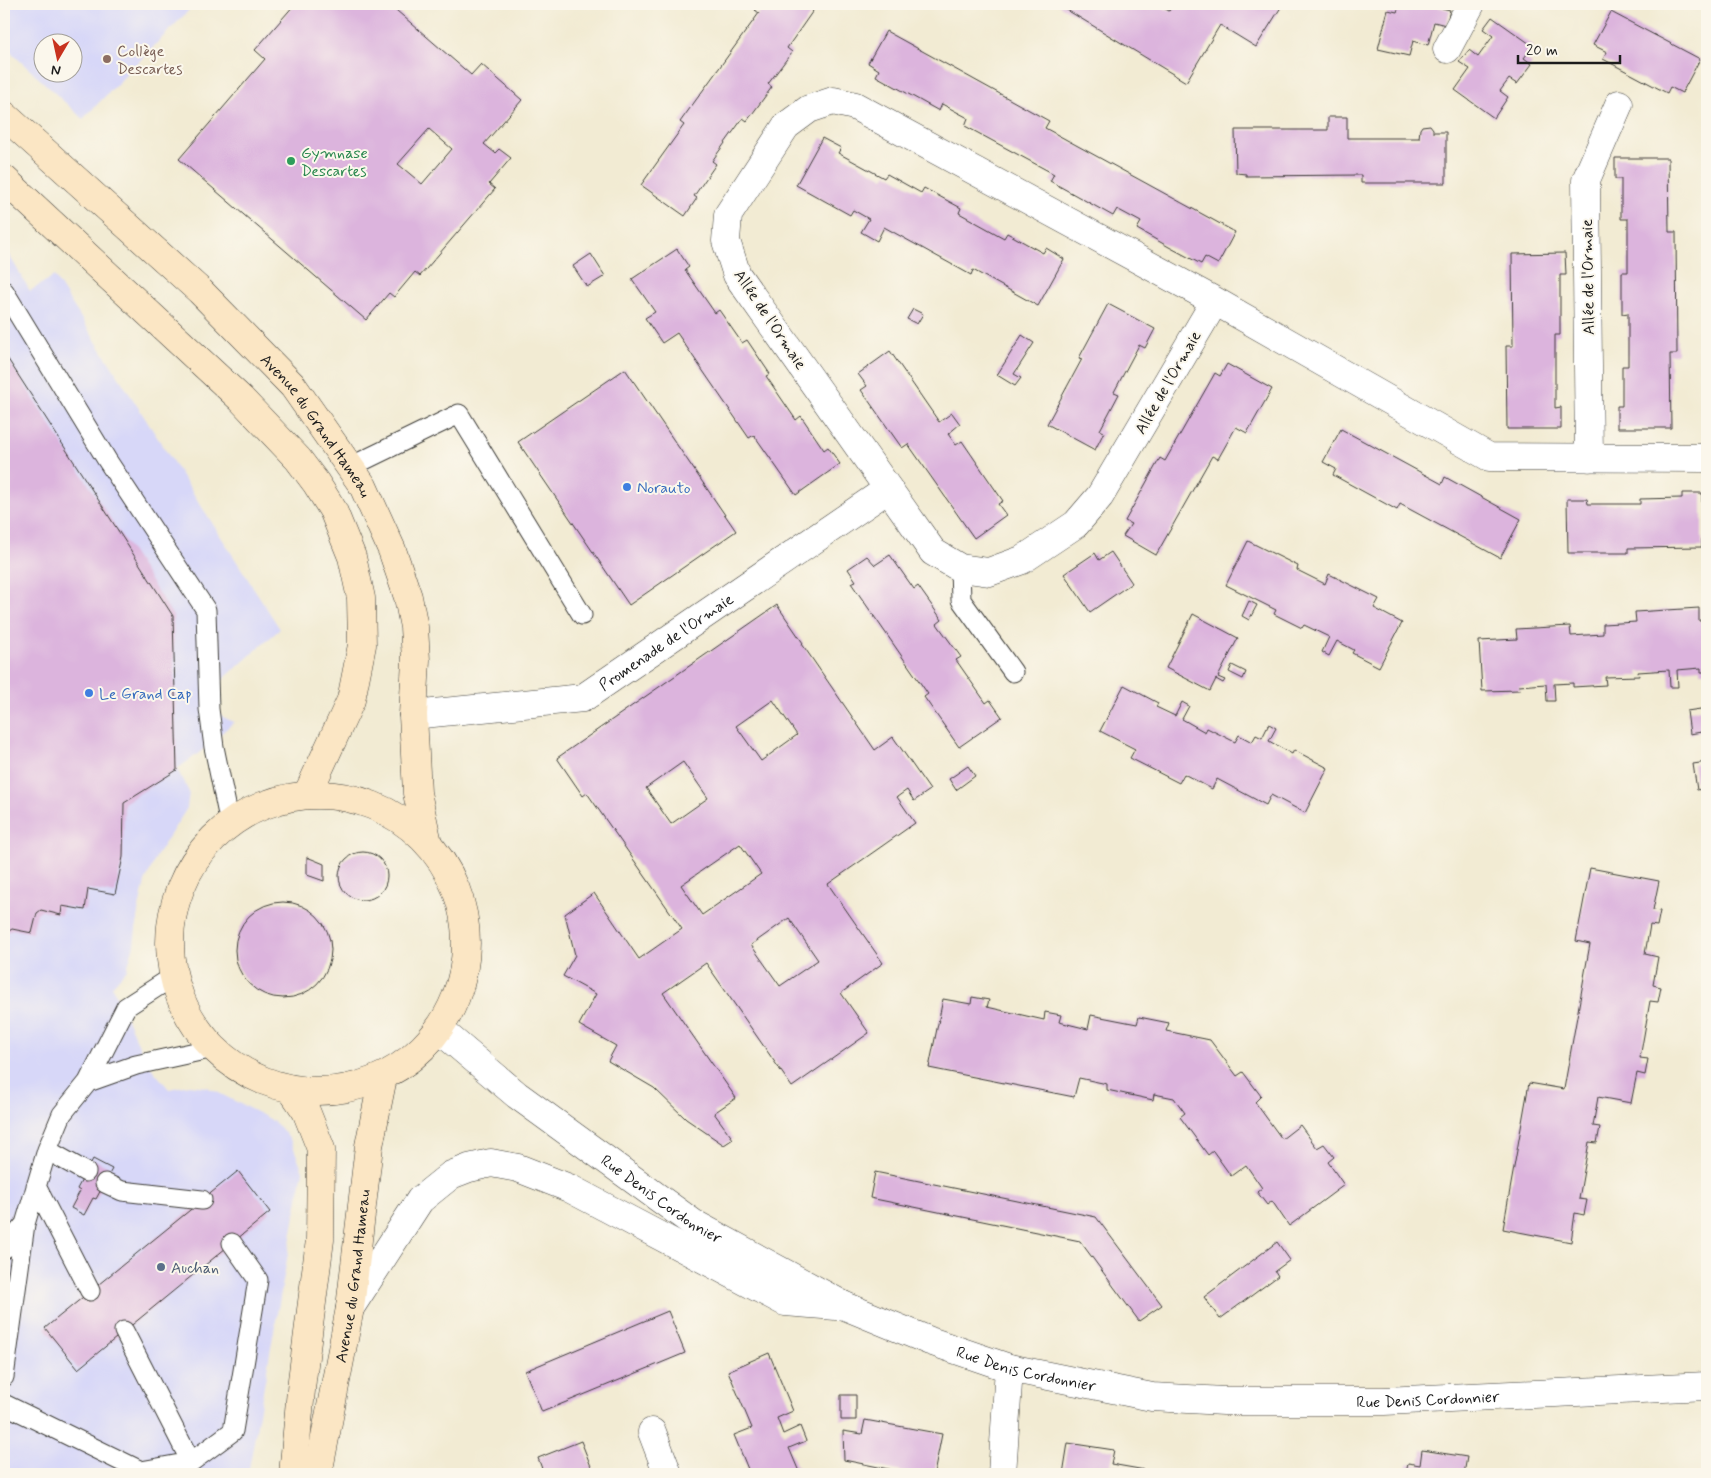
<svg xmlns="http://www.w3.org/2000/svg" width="1711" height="1478" font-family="Mynerve,sans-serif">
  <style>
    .built { fill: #d7d7f8; fill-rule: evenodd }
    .building { fill: #dcb4dd; fill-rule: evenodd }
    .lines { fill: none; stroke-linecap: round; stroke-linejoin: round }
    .service-casing { stroke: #3c3b37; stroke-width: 21 }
    .pedestrian-casing { stroke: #3c3b37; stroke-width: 29 }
    .minor-casing { stroke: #3c3b37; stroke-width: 29 }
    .tertiary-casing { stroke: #3c3b37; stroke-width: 29 }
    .secondary-casing { stroke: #3c3b37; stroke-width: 29 }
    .service { stroke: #fff; stroke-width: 19 }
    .pedestrian { stroke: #fff; stroke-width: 28 }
    .minor { stroke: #fff; stroke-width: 28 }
    .tertiary { stroke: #fff; stroke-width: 28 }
    .secondary { stroke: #fbe6c4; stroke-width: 28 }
    .education-dot { fill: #8d6e63; stroke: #fbf7ec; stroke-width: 2 }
    .leisure-dot { fill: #2e9e5b; stroke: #fbf7ec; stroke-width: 2 }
    .shop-dot { fill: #3f7fe0; stroke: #fbf7ec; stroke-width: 2 }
    .service-dot { fill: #5c6f8a; stroke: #fbf7ec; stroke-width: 2 }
    .labels { text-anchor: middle; stroke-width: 4; stroke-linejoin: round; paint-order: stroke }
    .education-label { font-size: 16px; fill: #785e54; stroke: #fbf7ec; text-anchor: start }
    .leisure-label { font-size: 16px; fill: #27864d; stroke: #fbf7ec; text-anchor: start }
    .street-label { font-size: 16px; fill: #1c1c1c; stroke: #fbf7ec }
    .shop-label { font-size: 16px; fill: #366cbe; stroke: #fbf7ec; text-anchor: start }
    .service-label { font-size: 16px; fill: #4e5e75; stroke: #fbf7ec; text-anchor: start }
  </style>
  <rect width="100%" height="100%" fill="#fbf7ec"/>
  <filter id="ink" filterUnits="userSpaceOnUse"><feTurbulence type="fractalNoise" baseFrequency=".02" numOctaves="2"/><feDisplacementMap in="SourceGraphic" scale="10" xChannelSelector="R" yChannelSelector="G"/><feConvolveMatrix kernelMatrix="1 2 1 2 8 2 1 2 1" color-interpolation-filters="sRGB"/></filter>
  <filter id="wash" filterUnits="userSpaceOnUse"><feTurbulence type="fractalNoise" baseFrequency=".0096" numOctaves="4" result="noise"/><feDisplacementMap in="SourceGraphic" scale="20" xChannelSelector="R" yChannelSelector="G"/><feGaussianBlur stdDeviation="1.12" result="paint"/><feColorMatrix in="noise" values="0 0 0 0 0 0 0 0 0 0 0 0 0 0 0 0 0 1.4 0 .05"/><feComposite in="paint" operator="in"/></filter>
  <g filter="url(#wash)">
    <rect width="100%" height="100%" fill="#f2ebd3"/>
    <path class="built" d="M 4,4 L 195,4 L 83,119 L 4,46 ZM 42,42 L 72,42 L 72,72 L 42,72 Z
      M 4,246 L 30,291 L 54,276 L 280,629 L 219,683 L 215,697 L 216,710 L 223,717 L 234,722 L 199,753 L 177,769 L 189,792 L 187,808 L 156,857 L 145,882 L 138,912 L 134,945 L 127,969 L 112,986 L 147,1063 L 169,1089 L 189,1085 L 207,1087 L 270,1119 L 280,1127 L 291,1141 L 303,1171 L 248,1474 L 4,1474 Z"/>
    <g id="blocks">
      <path class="building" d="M 295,4 L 389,4 L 471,75 L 481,64 L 522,100 L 484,144 L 495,153 L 499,149 L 511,158 L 489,184 L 495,189 L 420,276 L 415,272 L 394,297 L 389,293 L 366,320 L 179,159 L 265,59 L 255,50 ZM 429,129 L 452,149 L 422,184 L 398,164 Z
        M 759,4 L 825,4 L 822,9 L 817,5 L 787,48 L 792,52 L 768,84 L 772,87 L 747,121 L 743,118 L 712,161 L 716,164 L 694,196 L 697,198 L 685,216 L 641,185 L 684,125 L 680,122 L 759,13 L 755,10 Z
        M 1057,4 L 1157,4 L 1169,11 L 1174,4 L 1283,4 L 1256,47 L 1220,25 L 1186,82 Z
        M 1400,4 L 1439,4 L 1438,7 L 1450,10 L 1446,25 L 1434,22 L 1428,45 L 1413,41 L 1409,56 L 1378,49 L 1388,10 L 1397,12 Z
        M 1611,12 L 1700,59 L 1682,93 L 1670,87 L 1667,93 L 1603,59 L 1607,52 L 1593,45 Z
        M 1492,17 L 1533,46 L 1524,58 L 1532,64 L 1517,84 L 1509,79 L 1500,91 L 1508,97 L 1494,118 L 1455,90 L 1470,69 L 1459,62 L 1469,50 L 1478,57 L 1493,36 L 1483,29 Z
        M 886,31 L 1049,121 L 1045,128 L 1235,232 L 1218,264 L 1205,257 L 1201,264 L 1169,247 L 1137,229 L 1141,222 L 1117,209 L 1113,216 L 1050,181 L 1054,174 L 965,126 L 968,118 L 942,104 L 939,111 L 876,76 L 879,70 L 868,63 Z
        M 1328,117 L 1347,117 L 1347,138 L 1419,138 L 1420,129 L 1422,126 L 1430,125 L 1433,129 L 1433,132 L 1446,132 L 1446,183 L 1361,183 L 1361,175 L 1246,176 L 1246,174 L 1236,173 L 1235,130 L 1328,130 Z
        M 822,138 L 841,148 L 838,153 L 884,178 L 887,174 L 921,193 L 924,188 L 961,208 L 959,213 L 1004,238 L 1007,233 L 1043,253 L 1046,248 L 1064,259 L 1038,306 L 973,270 L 971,275 L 884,227 L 877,241 L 861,232 L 869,219 L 853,210 L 850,215 L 796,185 Z
        M 1615,158 L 1668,158 L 1669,232 L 1676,232 L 1677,354 L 1670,354 L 1671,428 L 1617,428 L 1617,406 L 1622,406 L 1622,366 L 1628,366 L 1628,313 L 1622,314 L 1622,272 L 1628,272 L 1628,219 L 1621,219 L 1621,179 L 1615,179 Z
        M 677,249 L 689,267 L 685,270 L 715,313 L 719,310 L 742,343 L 747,340 L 770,374 L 766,376 L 796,420 L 801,416 L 824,450 L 828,447 L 840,464 L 796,495 L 754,435 L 749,438 L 677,333 L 662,343 L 645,318 L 655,312 L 632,279 Z
        M 1565,253 L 1566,275 L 1560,275 L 1560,335 L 1555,335 L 1555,408 L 1561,407 L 1561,429 L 1507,429 L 1506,346 L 1513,346 L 1512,254 Z
        M 591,254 L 605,276 L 587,287 L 573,266 Z
        M 1108,304 L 1155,329 L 1145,348 L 1139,345 L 1114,392 L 1119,394 L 1100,430 L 1104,432 L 1095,450 L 1047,424 L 1082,359 L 1079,358 Z
        M 913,309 L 923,314 L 917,324 L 907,319 Z
        M 1022,335 L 1034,343 L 1014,374 L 1021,378 L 1015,386 L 997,375 Z
        M 890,351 L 939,422 L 952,413 L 960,424 L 948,434 L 956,445 L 962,441 L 1003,501 L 998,504 L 1006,515 L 974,538 L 908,444 L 902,448 L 861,390 L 867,386 L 858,374 Z
        M 4,353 L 173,616 L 177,770 L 124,803 L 123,857 L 115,894 L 88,889 L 85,910 L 62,906 L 61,915 L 41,910 L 37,913 L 32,933 L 12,929 L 6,933 L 5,940 Z
        M 1227,364 L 1272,389 L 1247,433 L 1236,427 L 1218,459 L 1212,456 L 1156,555 L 1123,536 L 1131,524 L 1125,521 L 1160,458 L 1165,461 L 1215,373 L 1220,376 Z
        M 625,369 L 736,531 L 629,605 L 518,442 Z
        M 1341,429 L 1442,484 L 1445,477 L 1521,519 L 1500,558 L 1400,504 L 1397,510 L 1333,475 L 1336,469 L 1323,462 Z
        M 1682,493 L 1702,493 L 1702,547 L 1628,548 L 1628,553 L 1568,553 L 1567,499 L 1587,499 L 1588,504 L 1640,504 L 1640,499 L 1682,498 Z
        M 1248,541 L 1298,566 L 1297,570 L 1325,584 L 1329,574 L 1379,599 L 1374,608 L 1402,623 L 1379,667 L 1352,653 L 1354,650 L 1337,641 L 1329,656 L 1322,652 L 1329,637 L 1304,625 L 1302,628 L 1274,614 L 1276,610 L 1226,585 Z
        M 1111,552 L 1132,583 L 1090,612 L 1064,574 L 1095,553 L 1099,560 Z
        M 890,555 L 914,589 L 918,586 L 942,620 L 937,624 L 961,657 L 956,660 L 986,703 L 990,700 L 1002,717 L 959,747 L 924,697 L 928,694 L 851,583 L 856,581 L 848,569 L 867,556 L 875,565 Z
        M 1249,601 L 1257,605 L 1249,620 L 1242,616 Z
        M 777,605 L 803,643 L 802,644 L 875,750 L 893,737 L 930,790 L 914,801 L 907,790 L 897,797 L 915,823 L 828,884 L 883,963 L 841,993 L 869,1033 L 792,1087 L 706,963 L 663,993 L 736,1098 L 714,1113 L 733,1139 L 724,1145 L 686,1119 L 654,1088 L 608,1061 L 616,1046 L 579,1025 L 596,994 L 563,976 L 575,955 L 565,914 L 594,893 L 639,959 L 682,929 L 587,793 L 583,796 L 557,758 ZM 773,700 L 797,735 L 761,761 L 736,726 ZM 683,762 L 708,798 L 671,824 L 646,788 ZM 740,844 L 761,874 L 702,915 L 681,885 ZM 789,918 L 818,960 L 780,986 L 751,945 Z
        M 1699,608 L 1699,621 L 1707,621 L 1707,672 L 1701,672 L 1701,668 L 1677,670 L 1678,687 L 1670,687 L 1669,670 L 1638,672 L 1639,676 L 1605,677 L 1606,685 L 1573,687 L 1573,683 L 1554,684 L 1555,701 L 1547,701 L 1546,684 L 1519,686 L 1520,690 L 1482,691 L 1479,641 L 1517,639 L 1516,629 L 1570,626 L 1571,636 L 1603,634 L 1603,624 L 1636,622 L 1635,612 Z
        M 1193,614 L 1238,638 L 1218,677 L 1225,680 L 1223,683 L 1216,679 L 1210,691 L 1166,668 Z
        M 1232,665 L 1246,672 L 1243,679 L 1229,672 Z
        M 1124,685 L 1158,703 L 1156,707 L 1175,716 L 1182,702 L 1189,706 L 1182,719 L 1205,732 L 1207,728 L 1235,742 L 1239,735 L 1252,742 L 1256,735 L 1262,738 L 1269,724 L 1276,728 L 1269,741 L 1292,754 L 1294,750 L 1328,768 L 1305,813 L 1271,795 L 1266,805 L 1217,779 L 1212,789 L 1184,774 L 1179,783 L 1130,758 L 1135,749 L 1100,731 Z
        M 1707,708 L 1707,731 L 1690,734 L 1687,711 Z
        M 1707,762 L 1707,788 L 1697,790 L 1693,764 Z
        M 968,766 L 975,776 L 956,790 L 949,779 Z
        M339 876a24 24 0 1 1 48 0a24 24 0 1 1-48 0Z
        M 307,857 L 324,864 L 324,881 L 307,875 Z
        M 1590,868 L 1659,881 L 1653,910 L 1660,911 L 1657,926 L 1650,925 L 1645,954 L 1658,957 L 1653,985 L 1661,987 L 1658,1002 L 1650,1001 L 1640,1058 L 1648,1059 L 1645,1075 L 1637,1073 L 1631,1103 L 1598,1097 L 1593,1126 L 1600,1127 L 1597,1143 L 1589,1142 L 1579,1199 L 1587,1200 L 1584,1215 L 1575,1213 L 1571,1242 L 1503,1229 L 1529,1083 L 1564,1089 L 1590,944 L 1576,941 Z
        M235 950a48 48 0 1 1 96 0a48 48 0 1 1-96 0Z
        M 972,997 L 989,1000 L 987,1007 L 1044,1020 L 1045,1012 L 1061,1015 L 1059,1022 L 1088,1029 L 1091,1015 L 1137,1024 L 1139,1017 L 1169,1023 L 1166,1031 L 1210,1040 L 1237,1076 L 1243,1072 L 1261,1096 L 1255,1102 L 1282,1139 L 1300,1125 L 1317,1148 L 1324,1144 L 1334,1157 L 1328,1162 L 1344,1185 L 1289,1226 L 1272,1201 L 1267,1205 L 1257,1192 L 1262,1188 L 1246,1165 L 1231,1176 L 1213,1151 L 1208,1155 L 1180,1117 L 1185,1113 L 1174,1098 L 1154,1094 L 1153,1100 L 1107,1090 L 1107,1084 L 1079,1078 L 1074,1097 L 929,1068 L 943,999 L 971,1004 Z
        M 93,1159 L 112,1169 L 96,1199 L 93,1198 L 84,1215 L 71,1208 L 80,1191 L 77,1189 Z
        M 238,1171 L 270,1212 L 78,1369 L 45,1328 Z
        M 875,1172 L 1096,1217 L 1162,1305 L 1139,1321 L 1080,1241 L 870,1198 Z
        M 1277,1242 L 1290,1260 L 1275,1271 L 1278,1276 L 1220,1319 L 1204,1297 Z
        M 668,1311 L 685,1353 L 542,1412 L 525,1371 Z
        M 769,1353 L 793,1411 L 777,1418 L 783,1434 L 800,1426 L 806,1441 L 789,1448 L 800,1474 L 750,1474 L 734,1435 L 752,1428 L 728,1371 Z
        M 841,1395 L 856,1395 L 856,1420 L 841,1420 Z
        M 865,1420 L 942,1434 L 934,1474 L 913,1474 L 844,1460 L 843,1431 L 862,1434 Z
        M 581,1441 L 594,1474 L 544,1474 L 538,1458 Z
        M 1068,1443 L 1114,1450 L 1111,1464 L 1168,1474 L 1063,1474 Z
        M 1422,1450 L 1467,1457 L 1464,1474 L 1406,1474 L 1408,1463 L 1420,1465 Z"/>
    </g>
  </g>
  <g filter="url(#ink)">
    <use href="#blocks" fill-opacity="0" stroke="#3c3b37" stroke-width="1"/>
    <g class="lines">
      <defs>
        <path id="service" d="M 4,291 L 107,460 L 206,610 L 209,709 L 214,747 L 230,824
          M 350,467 L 459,414 L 582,615
          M 960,568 L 961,600 L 1013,672
          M 88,1082 L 136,1065 L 214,1048
          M 47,1150 L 86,1172
          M 105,1183 L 122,1191 L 202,1200
          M 36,1186 L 90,1291
          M 4,1249 L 25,1224
          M 4,1377 L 25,1224 L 47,1150 L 62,1114 L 88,1082 L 126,1007 L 174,976
          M 4,1404 L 141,1471 L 191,1462 L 124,1331
          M 191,1462 L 233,1431 L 258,1280 L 232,1243"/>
        <g id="pedestrian">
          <path id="s1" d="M 413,715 L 583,698 L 888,489"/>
        </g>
        <path id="minor" d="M 1447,49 L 1471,4
          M 1215,301 L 1100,496 L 1076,524 L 1022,560 L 989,572 L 960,568 L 933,552 L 737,275 L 726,241 L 728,215 L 786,126 L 809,109 L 833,101 L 855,106 L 1215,301 L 1489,457 L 1707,458
          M 1589,458 L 1586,180 L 1619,104
          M 652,1432 L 668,1474
          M 1002,1474 L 1009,1368"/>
        <g id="tertiary">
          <path id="s2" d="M 440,1030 L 517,1095 L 693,1223 L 845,1306 L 930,1341 L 1009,1368 L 1152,1397 L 1224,1401 L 1384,1401 L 1707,1386"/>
          <path d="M 350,1308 L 420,1200 L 451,1175 L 469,1168 L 491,1163 L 518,1168 L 569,1188 L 785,1302 L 836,1306"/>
        </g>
        <g id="secondary">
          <path id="s3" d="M 4,115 L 200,291 L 293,386 L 363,486 L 392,550 L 408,597 L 414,627 L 416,660 L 413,715 L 417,793 L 428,843"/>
          <path d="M 4,179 L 241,399 L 298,459 L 316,483 L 333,510 L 352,557 L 361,598 L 362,645 L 351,700 L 307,795"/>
          <circle cx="318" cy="943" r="148"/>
          <path d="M 291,1089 L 306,1111 L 321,1149 L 320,1240 L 302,1380 L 293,1474"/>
          <path id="s4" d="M 318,1474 L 350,1308 L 369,1146 L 383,1077"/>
        </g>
      </defs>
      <use href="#service" class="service-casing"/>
      <use href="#pedestrian" class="pedestrian-casing"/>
      <use href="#minor" class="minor-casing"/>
      <use href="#tertiary" class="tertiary-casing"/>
      <use href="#secondary" class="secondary-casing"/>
      <use href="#service" class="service"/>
      <use href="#pedestrian" class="pedestrian"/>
      <use href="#minor" class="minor"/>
      <use href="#tertiary" class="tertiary"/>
      <use href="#secondary" class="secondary"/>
    </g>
  </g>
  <circle class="education-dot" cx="107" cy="59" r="5"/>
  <circle class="leisure-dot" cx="291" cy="161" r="5"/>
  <g class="shop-dot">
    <circle cx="627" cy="487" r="5"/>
    <circle cx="89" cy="693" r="5"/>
  </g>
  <circle class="service-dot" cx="161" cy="1267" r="5"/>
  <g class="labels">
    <g class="education-label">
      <text x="117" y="56">Collège<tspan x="117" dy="18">Descartes</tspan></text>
    </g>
    <g class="leisure-label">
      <text x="301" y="158">Gymnase<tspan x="301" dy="18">Descartes</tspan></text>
    </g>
    <g class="street-label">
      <text transform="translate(1587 277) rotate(-91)" y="6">Allée de l'Ormaie</text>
      <text transform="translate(771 319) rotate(56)" y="6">Allée de l'Ormaie</text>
      <text transform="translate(1167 382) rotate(-60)" y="6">Allée de l'Ormaie</text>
      <text dy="6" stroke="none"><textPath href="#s3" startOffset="442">Avenue du Grand Hameau</textPath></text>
      <text dy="6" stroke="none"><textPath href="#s1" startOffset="271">Promenade de l'Ormaie</textPath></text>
      <text dy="6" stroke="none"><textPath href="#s2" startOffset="279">Rue Denis Cordonnier</textPath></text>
      <text dy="6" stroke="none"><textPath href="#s4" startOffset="201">Avenue du Grand Hameau</textPath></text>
      <text dy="6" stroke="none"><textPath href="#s2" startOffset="684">Rue Denis Cordonnier</textPath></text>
      <text dy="6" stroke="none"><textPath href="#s2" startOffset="1089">Rue Denis Cordonnier</textPath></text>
    </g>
    <g class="shop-label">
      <text x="637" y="493">Norauto</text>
      <text x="99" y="699">Le Grand Cap</text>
    </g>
    <g class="service-label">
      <text x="171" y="1273">Auchan</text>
    </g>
  </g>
  <rect width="1711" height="1478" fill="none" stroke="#fbf7ec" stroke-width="20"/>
  <g transform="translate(58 58) rotate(189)"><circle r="24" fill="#fbf7ec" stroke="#a29f99"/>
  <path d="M0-4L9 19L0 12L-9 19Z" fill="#c8321e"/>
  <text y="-8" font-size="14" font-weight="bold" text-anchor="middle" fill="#1c1c1c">N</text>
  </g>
  <path d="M1518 55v8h102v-8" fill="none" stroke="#1c1c1c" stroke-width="2.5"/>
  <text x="1526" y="55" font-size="15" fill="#1c1c1c" stroke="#fbf7ec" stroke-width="4" paint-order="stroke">20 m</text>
</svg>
